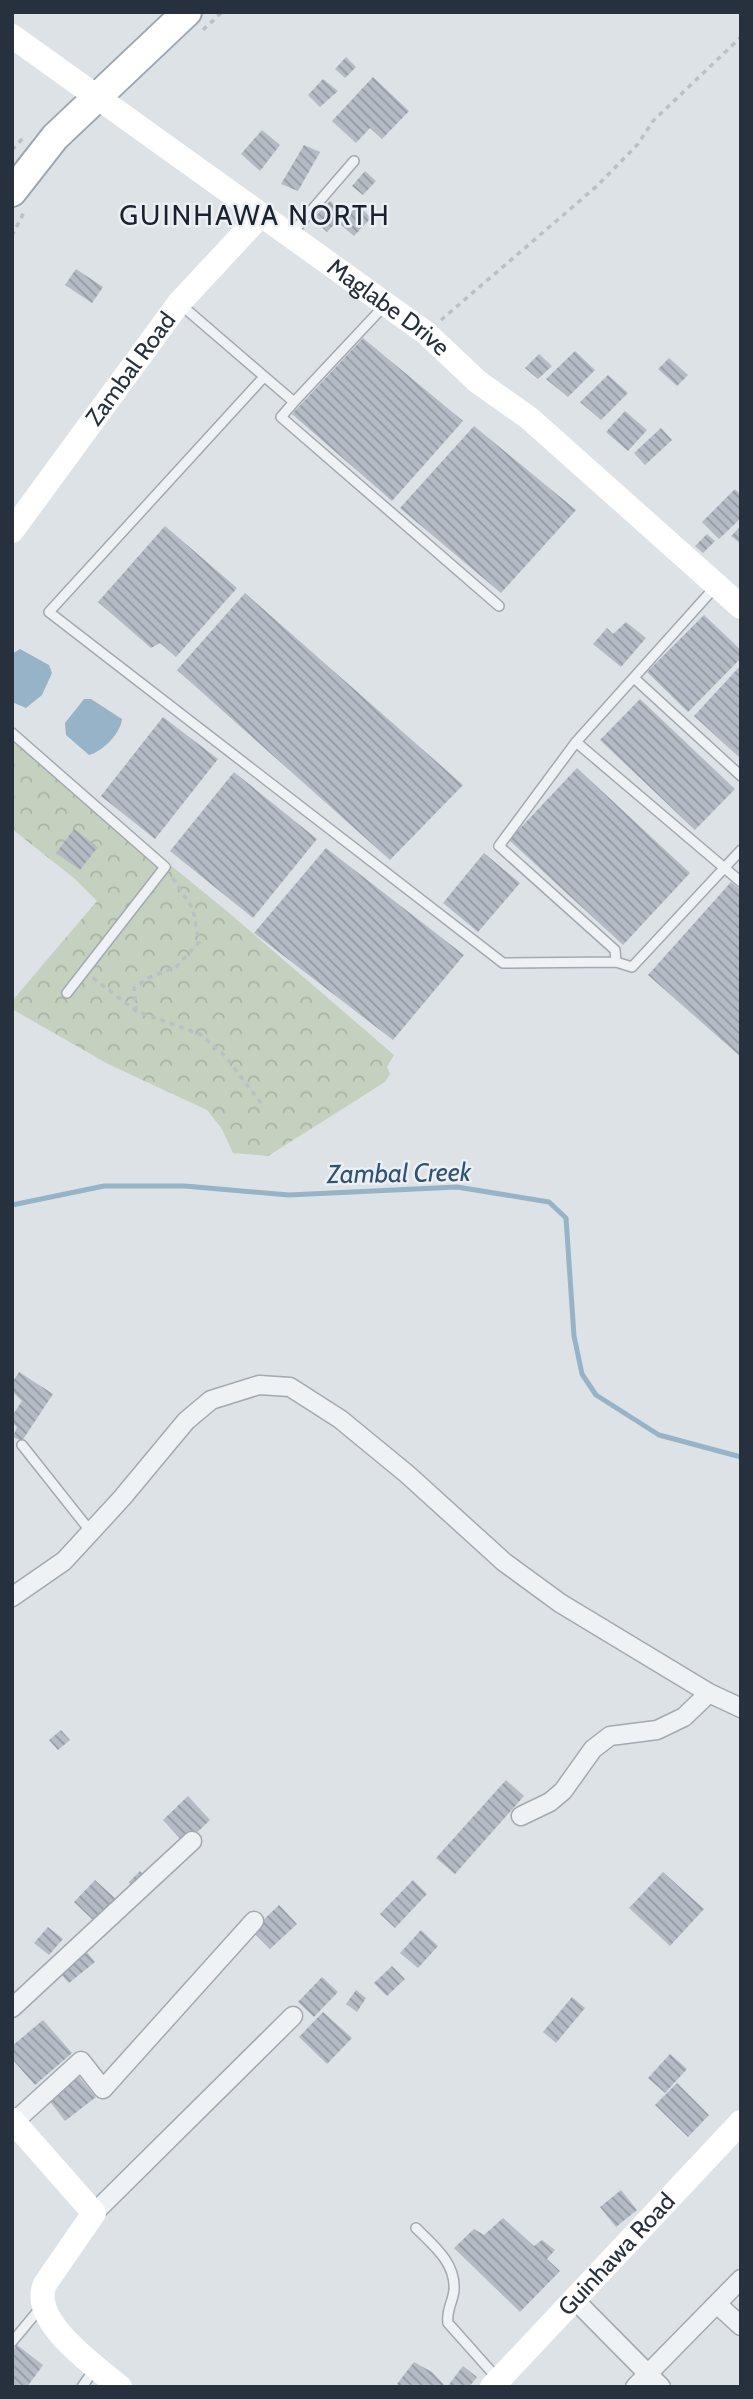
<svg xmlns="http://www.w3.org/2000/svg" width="753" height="2399" font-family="Cabin,sans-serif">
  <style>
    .park { fill: url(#park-crowns) }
    .water { fill: #97b3c8 }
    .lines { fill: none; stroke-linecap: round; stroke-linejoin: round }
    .stream { stroke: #97b3c8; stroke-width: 5 }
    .building { fill: url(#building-back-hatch) }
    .lane-casing { stroke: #a2a9b1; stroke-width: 12 }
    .street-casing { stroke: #a2a9b1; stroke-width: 21 }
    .primary-casing { stroke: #9ca7b3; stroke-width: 32 }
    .path { stroke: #bbc0c5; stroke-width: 3.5; stroke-dasharray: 5 5; stroke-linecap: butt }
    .lane { stroke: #eff2f5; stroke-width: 9 }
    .street { stroke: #eff2f5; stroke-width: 18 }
    .secondary { stroke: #fff; stroke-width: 24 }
    .primary { stroke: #fff; stroke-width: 28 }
    .labels { text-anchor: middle; stroke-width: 5; stroke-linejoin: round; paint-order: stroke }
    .street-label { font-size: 24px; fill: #26313d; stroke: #ecf0f5 }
    .water-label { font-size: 26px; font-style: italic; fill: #305371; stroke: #ecf0f5 }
    .quarter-label { font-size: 28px; letter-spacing: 2px; fill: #19222e; stroke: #ecf0f5 }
  </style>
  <defs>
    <pattern id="park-crowns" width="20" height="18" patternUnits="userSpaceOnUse" patternTransform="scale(1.75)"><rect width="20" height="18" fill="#c4d1be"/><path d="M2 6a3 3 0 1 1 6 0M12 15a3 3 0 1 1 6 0" fill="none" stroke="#a8b4a4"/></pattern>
    <pattern id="building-back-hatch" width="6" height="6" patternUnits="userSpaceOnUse" patternTransform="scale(1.75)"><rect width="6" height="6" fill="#b4bbc4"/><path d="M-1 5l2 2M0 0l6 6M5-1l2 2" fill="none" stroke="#9299a0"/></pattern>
  </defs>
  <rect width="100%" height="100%" fill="#dde2e7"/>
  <path class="park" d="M 12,736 L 228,912 L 394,1055 L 387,1067 L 390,1074 L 385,1082 L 268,1156 L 233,1153 L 222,1129 L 207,1110 L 108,1064 L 12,1009 L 12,1001 L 97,901 L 75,879 L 12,829 Z"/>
  <path class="water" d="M 20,649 L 49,665 L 52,673 L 42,695 L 26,708 L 12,702 L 12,654 Z
    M 84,699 L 91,699 L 122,719 C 121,733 102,752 89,755 L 66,735 L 65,723 Z"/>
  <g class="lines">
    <path class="stream" d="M 12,1205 L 104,1186 L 185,1186 L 289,1195 L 457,1187 L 549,1202 L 566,1218 L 574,1336 L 582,1374 L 596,1395 L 659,1435 L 741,1457"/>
  </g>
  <path class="building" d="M 346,57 L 356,67 L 345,78 L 335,69 Z
    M 373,77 L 409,111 L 382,139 L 370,128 L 356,143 L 332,121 Z
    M 323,79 L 338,91 L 320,107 L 308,95 Z
    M 262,130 L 280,145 L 260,171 L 241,154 Z
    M 304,145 L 320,152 L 298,191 L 281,184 Z
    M 365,171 L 376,181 L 363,195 L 352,186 Z
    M 330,201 L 344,214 L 327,232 L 313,219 Z
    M 358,205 L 371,218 L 354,236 L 340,224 Z
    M 76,269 L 103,287 L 92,303 L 65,285 Z
    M 363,338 L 463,421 L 392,501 L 292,414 Z
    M 575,351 L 595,370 L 568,397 L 546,379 Z
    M 539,354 L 552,366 L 538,379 L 525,368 Z
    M 669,358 L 688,375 L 677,386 L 658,369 Z
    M 608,375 L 628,393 L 601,420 L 580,402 Z
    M 625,411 L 647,430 L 628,451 L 606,432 Z
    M 474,426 L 576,510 L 501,593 L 400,508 Z
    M 661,428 L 672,440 L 645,465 L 634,453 Z
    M 735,489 L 741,495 L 741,518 L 719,539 L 702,522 Z
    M 165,526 L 237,588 L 176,657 L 160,643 L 151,648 L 98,602 Z
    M 741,526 L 741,544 L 731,536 Z
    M 707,534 L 715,541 L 703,553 L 695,546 Z
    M 245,593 L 463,785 L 390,860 L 177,670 Z
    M 704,615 L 741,650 L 741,658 L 688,712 L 647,672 Z
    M 626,622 L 646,638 L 621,667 L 593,644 L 607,628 L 613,634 Z
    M 741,665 L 741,759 L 694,716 Z
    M 640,699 L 735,789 L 695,830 L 600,740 Z
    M 163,717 L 218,759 L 155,839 L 101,796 Z
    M 577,768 L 690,873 L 623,945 L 509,840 Z
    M 234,772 L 317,839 L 253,918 L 170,851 Z
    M 74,829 L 98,847 L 80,870 L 56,853 Z
    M 326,848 L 464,955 L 393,1040 L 254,933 Z
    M 484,853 L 520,883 L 478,932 L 443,903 Z
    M 731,882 L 741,890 L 741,1057 L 648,975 Z
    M 19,1372 L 53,1394 L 22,1441 L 13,1437 L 17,1427 L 12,1422 L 12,1416 L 22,1401 L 12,1391 L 12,1383 Z
    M 61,1730 L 70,1740 L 58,1750 L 49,1740 Z
    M 506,1780 L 524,1796 L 455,1874 L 436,1858 Z
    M 188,1796 L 210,1820 L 185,1844 L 163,1820 Z
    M 140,1871 L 147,1879 L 135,1889 L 129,1882 Z
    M 663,1872 L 704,1909 L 670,1946 L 629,1908 Z
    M 95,1880 L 118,1901 L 96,1923 L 74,1902 Z
    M 413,1880 L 427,1894 L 395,1928 L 380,1914 Z
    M 279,1905 L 297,1924 L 270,1949 L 252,1931 Z
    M 48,1927 L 63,1939 L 49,1955 L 34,1943 Z
    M 421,1930 L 438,1946 L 418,1968 L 400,1953 Z
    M 84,1949 L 95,1962 L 69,1983 L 58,1971 Z
    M 392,1966 L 405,1979 L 387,1996 L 374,1983 Z
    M 322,1977 L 338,1992 L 314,2017 L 298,2002 Z
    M 356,1990 L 366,1998 L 357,2012 L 346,2004 Z
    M 572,1997 L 585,2008 L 556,2043 L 543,2032 Z
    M 323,2012 L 352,2038 L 327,2064 L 299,2037 Z
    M 43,2020 L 72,2053 L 35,2085 L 12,2059 L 12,2046 Z
    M 670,2054 L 687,2069 L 665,2093 L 648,2078 Z
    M 75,2072 L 96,2097 L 65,2121 L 45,2095 Z
    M 677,2083 L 709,2115 L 688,2137 L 655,2105 Z
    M 621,2190 L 637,2210 L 616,2227 L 600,2207 Z
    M 503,2218 L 534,2246 L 542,2240 L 555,2250 L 547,2259 L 560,2271 L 520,2312 L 454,2248 L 474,2229 L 484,2235 Z
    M 17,2345 L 43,2365 L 27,2387 L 12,2387 L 12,2352 Z
    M 414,2362 L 432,2372 L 446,2387 L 401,2387 L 397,2384 Z
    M 463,2366 L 477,2377 L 469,2387 L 447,2387 Z"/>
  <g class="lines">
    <defs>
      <path id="lane" d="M 292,233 L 354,161
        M 180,304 L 294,402 L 385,305
        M 263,378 L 49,612 L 503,963 L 616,962 L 615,950 L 499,846 L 576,742 L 716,586
        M 294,402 L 281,417 L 499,606
        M 634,678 L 741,776
        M 12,733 L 165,867 L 67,993
        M 576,742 L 741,882
        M 616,962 L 632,967 L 741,850
        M 22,1445 L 91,1532
        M 416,2228 C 433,2245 456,2263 454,2290 C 453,2302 446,2310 448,2323 L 497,2378
        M 12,2342 L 41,2307
        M 82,2387 L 95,2368"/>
      <path id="street" d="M 12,1597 L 64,1561 L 122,1498 L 186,1421 L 211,1400 L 259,1385 L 290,1387 L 340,1419 L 407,1474 L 504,1562 L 560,1603 L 709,1693 L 741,1708
        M 521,1816 L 550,1802 L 563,1791 L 593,1749 L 610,1736 L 657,1730 L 684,1717 L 709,1693
        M 12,2008 L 192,1841
        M 14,2122 L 81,2061 L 103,2089 L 254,1921
        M 94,2213 L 293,2016
        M 574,2299 L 661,2387
        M 717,2304 L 741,2326
        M 635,2387 L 741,2279"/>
      <path id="primary" d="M 12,192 L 55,137 L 187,12"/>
    </defs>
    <use href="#lane" class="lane-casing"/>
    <use href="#street" class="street-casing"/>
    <use href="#primary" class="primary-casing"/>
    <path class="path" d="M 203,30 L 222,12
      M 12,150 L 25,136
      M 12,236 L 24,212
      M 441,320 L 597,186 L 638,144 L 653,121 L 741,37
      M 93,978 L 136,1011 L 200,1034 L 225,1056 L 261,1103
      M 136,1011 L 134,988 L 148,978 L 176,967 L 199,942 L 193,909 L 172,877"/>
    <use href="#lane" class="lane"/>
    <use href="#street" class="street"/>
    <g class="secondary">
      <path id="s1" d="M 12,36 L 426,333 L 478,382 L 529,418 L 741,607"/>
      <path id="s2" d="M 12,531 L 179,303 L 261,215"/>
      <path d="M 12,2120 L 94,2213 L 45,2284 C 29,2321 94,2365 120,2387"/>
      <path id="s3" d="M 492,2387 L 741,2122"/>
    </g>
    <use href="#primary" class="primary"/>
  </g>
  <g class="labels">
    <g class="street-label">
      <text dy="8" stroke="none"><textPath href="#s1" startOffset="464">Maglabe Drive</textPath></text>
      <text dy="8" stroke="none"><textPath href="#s2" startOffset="201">Zambal Road</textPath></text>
      <text dy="8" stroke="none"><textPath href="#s3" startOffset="182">Guinhawa Road</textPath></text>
    </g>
    <g class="water-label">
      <text transform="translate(399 1173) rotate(-1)" y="9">Zambal Creek</text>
    </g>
    <g class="quarter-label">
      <text x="255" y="225">GUINHAWA NORTH</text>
    </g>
  </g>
  <rect width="753" height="2399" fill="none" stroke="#26313d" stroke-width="28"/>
</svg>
